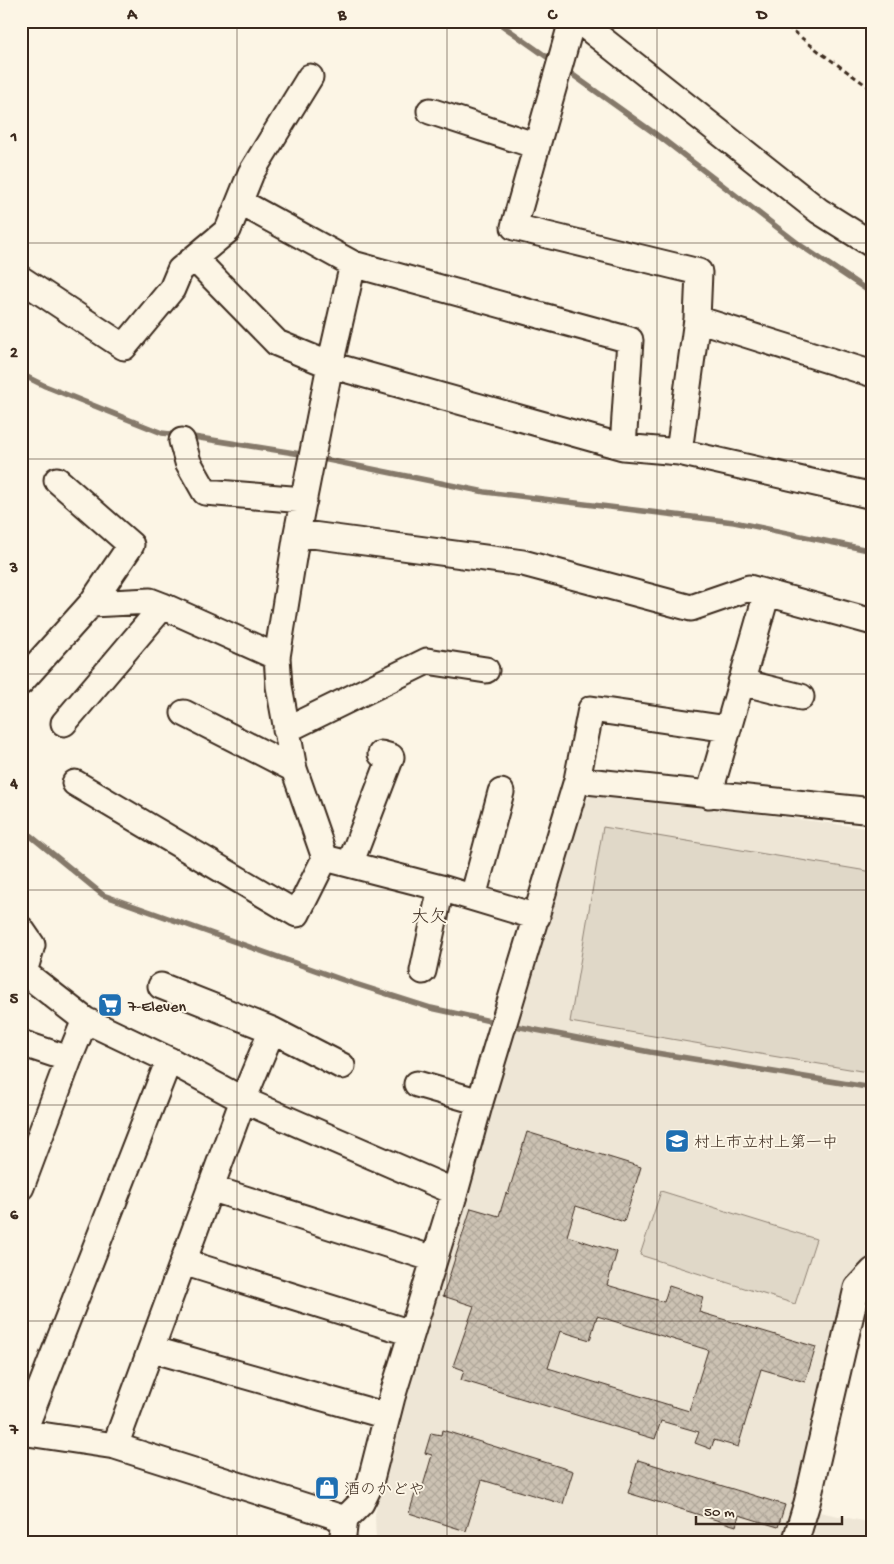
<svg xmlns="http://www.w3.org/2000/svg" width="894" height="1564" font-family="'Gochi Hand','Klee One',sans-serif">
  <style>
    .built { fill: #eee6d6 }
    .park { fill: #e0d8c8; stroke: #8e8173 }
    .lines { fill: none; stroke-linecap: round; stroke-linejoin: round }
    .stream { stroke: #85796b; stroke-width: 5.5 }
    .building { fill: url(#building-cross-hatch); stroke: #3b2a1e; fill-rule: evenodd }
    .minor-casing { stroke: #3b2a1e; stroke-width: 29 }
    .path { stroke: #3b2a1e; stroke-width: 3; stroke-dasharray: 5 4; stroke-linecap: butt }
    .minor { stroke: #fcf5e5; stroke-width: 25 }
    .grid { fill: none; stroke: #3b2a1e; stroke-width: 1; stroke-opacity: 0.55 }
    .labels { text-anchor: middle; stroke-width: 4; stroke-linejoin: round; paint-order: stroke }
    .poi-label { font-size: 16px; fill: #3b2a1e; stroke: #fcf5e5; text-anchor: start }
    .neighbourhood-label { font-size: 18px; fill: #3b2a1e; stroke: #fcf5e5 }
    .neatline { fill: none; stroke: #3b2a1e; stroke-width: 2 }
    .grid-label { font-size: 16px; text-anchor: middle; font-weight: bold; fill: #3b2a1e }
  </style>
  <defs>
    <pattern id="building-cross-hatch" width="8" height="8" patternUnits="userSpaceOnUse" patternTransform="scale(1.25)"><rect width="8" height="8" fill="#ccc2b3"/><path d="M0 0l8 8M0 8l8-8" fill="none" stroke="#b0a79a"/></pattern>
  </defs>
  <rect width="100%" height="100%" fill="#fcf5e5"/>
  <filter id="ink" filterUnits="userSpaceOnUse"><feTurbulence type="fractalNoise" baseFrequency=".02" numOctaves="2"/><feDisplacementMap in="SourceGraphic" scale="10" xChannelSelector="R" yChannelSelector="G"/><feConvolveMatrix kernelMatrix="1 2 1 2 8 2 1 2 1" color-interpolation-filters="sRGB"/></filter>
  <g filter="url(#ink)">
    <path class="built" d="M 593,792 L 873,829 L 873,1256 L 867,1269 L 843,1291 L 783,1543 L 376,1543 L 375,1514 L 406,1390 L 516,1027 L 580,809 Z
      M 819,1512 L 873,1523 L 873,1543 L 812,1543 Z"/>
    <path class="park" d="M 603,827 L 873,872 L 873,1073 L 570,1022 Z
      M 661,1191 L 816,1239 L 795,1304 L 640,1255 Z"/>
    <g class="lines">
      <path class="stream" d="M 496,21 L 554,62
        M 566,70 L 664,140 L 800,245 L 873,294
        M 21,374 L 45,386 L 162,433 L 178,435
        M 187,436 L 307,455
        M 318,458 L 485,492 L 734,522 L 873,551
        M 21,828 L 103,895 L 343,980 L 431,1008 L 499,1023
        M 510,1025 L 650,1052 L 873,1088"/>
    </g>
    <path class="building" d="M 527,1132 L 641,1167 L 624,1222 L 576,1206 L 567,1236 L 617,1252 L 607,1285 L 664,1302 L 669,1286 L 703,1297 L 699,1312 L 816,1347 L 805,1382 L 761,1369 L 738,1447 L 714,1440 L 711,1449 L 695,1443 L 699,1432 L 661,1421 L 655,1439 L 461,1380 L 464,1370 L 453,1366 L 474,1306 L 443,1296 L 471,1208 L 499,1216 L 506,1193 L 508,1194 ZM 597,1316 L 708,1350 L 689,1411 L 548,1368 L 560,1331 L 590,1340 Z
      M 442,1430 L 573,1471 L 563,1504 L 482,1480 L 466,1531 L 409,1513 L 415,1494 L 420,1496 L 432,1455 L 425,1453 L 431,1433 L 441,1435 Z
      M 638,1460 L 785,1505 L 778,1527 L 739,1515 L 736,1526 L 628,1493 Z"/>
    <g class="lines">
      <defs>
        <path id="minor" d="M 572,21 L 514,227 L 699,272 L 697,319 L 873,374
          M 579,21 L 819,211 L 873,245
          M 430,111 L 537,146
          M 240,202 L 353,264 L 630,340 L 623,447
          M 195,259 L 277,343 L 330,365 L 623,447 L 679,452 L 873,496
          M 353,264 L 330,365 L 297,533 L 277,657 L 279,686 L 294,769 L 325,858 L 441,888 L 537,917
          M 21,279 L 124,347 L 172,289 L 180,270 L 228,230 L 251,173 L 310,77
          M 182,441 L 188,462 L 205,492 L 304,500
          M 679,452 L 697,319
          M 57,480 L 131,545 L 91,604 L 150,601 L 163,606 L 277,657
          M 297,533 L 523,563 L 691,608 L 749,588 L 873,622
          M 21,682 L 91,604
          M 741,682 L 801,697
          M 184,713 L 294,769
          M 64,723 L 163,606
          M 286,730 L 427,661 L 486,670
          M 577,780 L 591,709 L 728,729
          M 75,783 L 297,914 L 325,858
          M 709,795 L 767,593
          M 350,864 L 391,757 L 381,754
          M 473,897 L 501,792
          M 21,929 L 32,945 L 24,972
          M 21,970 L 85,1020 L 169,1060 L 243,1100 L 455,1192
          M 423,971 L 441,888
          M 272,1030 L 342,1066
          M 21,1043 L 69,1059
          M 417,1084 L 480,1102
          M 21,1187 L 69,1059 L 85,1020
          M 210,1188 L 434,1259
          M 183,1262 L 411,1333
          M 151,1349 L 387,1416
          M 21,1432 L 115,1446 L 345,1519
          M 23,1433 L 169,1060
          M 115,1446 L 243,1100 L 272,1030 L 161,986
          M 342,1543 L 345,1519 L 361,1503 L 369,1487 L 392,1397 L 455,1192 L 480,1102 L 577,780 L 873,811
          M 795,1543 L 807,1503 L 857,1288 L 873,1271"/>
      </defs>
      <use href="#minor" class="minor-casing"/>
      <path class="path" d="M 780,21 L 821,53 L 873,90"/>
      <use href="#minor" class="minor"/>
    </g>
  </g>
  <path class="grid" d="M 237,21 L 237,1543M 447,21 L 447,1543M 657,21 L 657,1543M 21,243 L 873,243M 21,459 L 873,459M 21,674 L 873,674M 21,890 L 873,890M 21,1105 L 873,1105M 21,1321 L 873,1321"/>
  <defs>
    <symbol id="supermarket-square" viewBox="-11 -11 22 22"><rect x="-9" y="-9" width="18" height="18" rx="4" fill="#1f6fb2" stroke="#fcf5e5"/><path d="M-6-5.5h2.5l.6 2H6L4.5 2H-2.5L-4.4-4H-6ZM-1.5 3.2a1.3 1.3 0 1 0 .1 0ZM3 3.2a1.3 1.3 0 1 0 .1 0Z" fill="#fff"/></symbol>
    <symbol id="school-square" viewBox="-11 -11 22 22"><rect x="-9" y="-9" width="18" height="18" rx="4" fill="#1f6fb2" stroke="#fcf5e5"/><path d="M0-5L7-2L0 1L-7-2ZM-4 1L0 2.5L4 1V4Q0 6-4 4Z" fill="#fff"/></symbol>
    <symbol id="shop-square" viewBox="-11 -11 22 22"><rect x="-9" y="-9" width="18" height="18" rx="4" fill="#1f6fb2" stroke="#fcf5e5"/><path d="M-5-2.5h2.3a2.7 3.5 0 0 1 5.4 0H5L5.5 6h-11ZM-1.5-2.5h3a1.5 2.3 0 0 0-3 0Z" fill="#fff"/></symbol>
  </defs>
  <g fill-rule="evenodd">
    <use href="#supermarket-square" x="96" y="991" width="28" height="28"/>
    <use href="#school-square" x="663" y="1127" width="28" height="28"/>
    <use href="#shop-square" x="313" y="1474" width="28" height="28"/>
  </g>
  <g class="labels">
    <g class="poi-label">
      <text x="128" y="1011">7-Eleven</text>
      <text x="694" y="1147">村上市立村上第一中</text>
      <text x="344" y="1494">酒のかどや</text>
    </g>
    <g class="neighbourhood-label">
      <text x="429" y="922">大欠</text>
    </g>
  </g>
  <rect width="894" height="1564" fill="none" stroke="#fcf5e5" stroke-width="55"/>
  <path d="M696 1516v8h146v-8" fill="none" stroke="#3b2a1e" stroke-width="2.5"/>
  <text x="704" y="1516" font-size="15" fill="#3b2a1e" stroke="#fcf5e5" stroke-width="4" paint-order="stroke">50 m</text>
  <rect x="28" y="28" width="838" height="1508" class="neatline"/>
  <g class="grid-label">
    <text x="132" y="19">A</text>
    <text x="342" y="19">B</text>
    <text x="552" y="19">C</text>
    <text x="762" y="19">D</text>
    <text x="14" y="141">1</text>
    <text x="14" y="357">2</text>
    <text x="14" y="572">3</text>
    <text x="14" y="788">4</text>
    <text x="14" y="1003">5</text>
    <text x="14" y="1219">6</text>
    <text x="14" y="1434">7</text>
  </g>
</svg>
